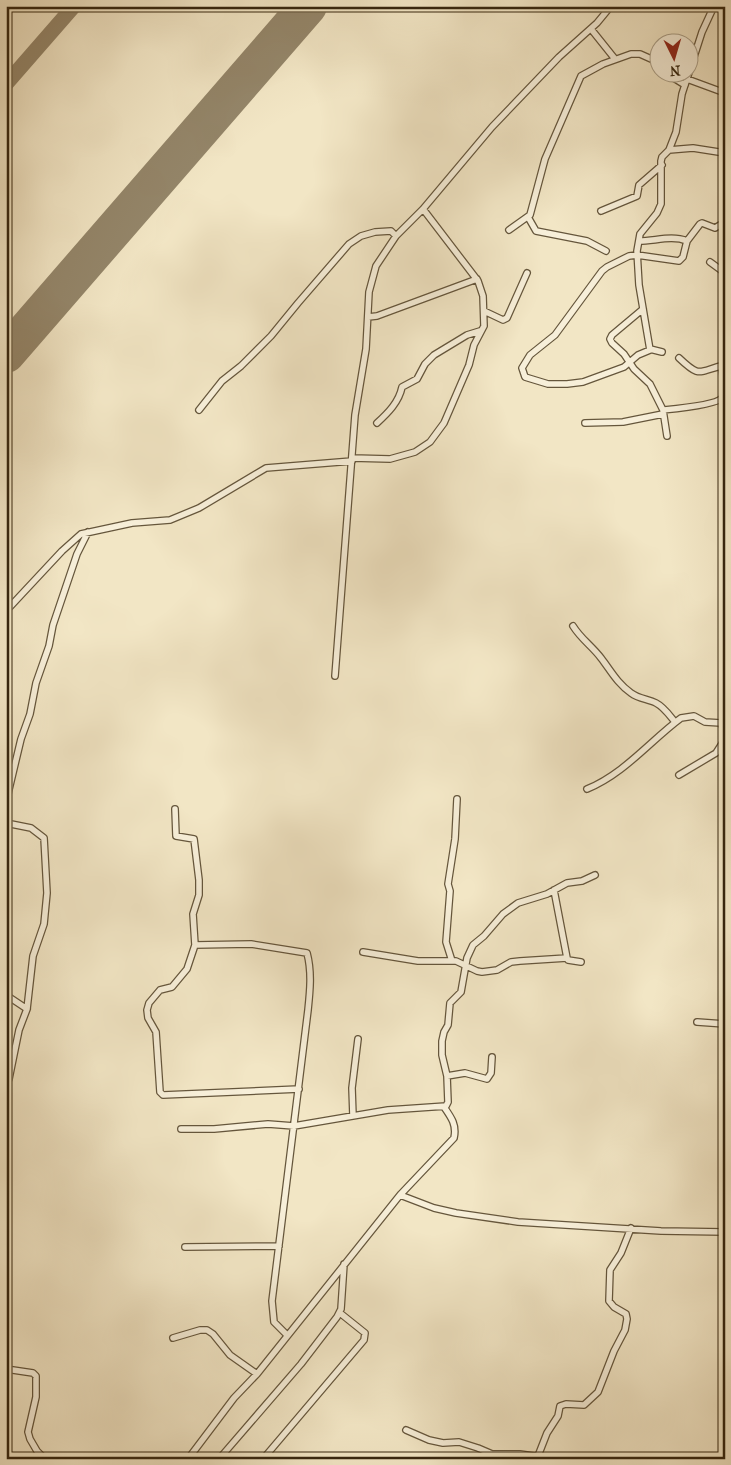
<svg xmlns="http://www.w3.org/2000/svg" width="731" height="1465" font-family="'IM FELL French Canon',serif">
  <style>
    .lines { fill: none; stroke-linecap: round; stroke-linejoin: round }
    .taxiway { stroke: #94866a; stroke-width: 15 }
    .runway { stroke: #94866a; stroke-width: 38 }
    .minor-casing { stroke: #65563c; stroke-width: 8 }
    .minor { stroke: #f7efd9; stroke-width: 5.5 }
  </style>
  <rect width="100%" height="100%" fill="#f2e6c5"/>
  <filter id="stains"><feTurbulence type="fractalNoise" baseFrequency=".004" numOctaves="4"/><feColorMatrix values="0 0 0 0 .2 0 0 0 0 .09 0 0 0 0 .02 0 0 0 .5 -.17"/></filter>
  <radialGradient id="worn" r=".72"><stop offset=".6" stop-color="#630" stop-opacity="0"/><stop offset="1" stop-color="#630" stop-opacity=".3"/></radialGradient>
  <g class="lines">
    <path class="taxiway" d="M 6,84 L 74,6"/>
    <path class="runway" d="M 6,354 L 308,6"/>
    <defs>
      <path id="minor" d="M 714,6 L 702,32 L 682,94 L 676,132 L 669,150 L 662,157 L 661,161 L 661,204 L 657,213 L 640,234 L 637,251 L 639,285 L 650,350 L 638,355 L 624,367 L 583,382 L 567,384 L 548,384 L 525,377 L 522,368 L 530,355 L 555,335 L 602,271 L 607,267 L 629,256 L 637,255 L 679,261 L 683,257 L 687,241 L 700,224 L 702,223 L 715,228 L 725,222
        M 591,29 L 615,59
        M 664,72 L 685,85
        M 687,79 L 725,93
        M 669,150 L 693,148 L 725,153
        M 601,211 L 637,196 L 639,185 L 662,165
        M 528,217 L 536,231 L 587,241 L 606,251
        M 509,230 L 530,215 L 545,159 L 581,76 L 603,64 L 631,54 L 640,54 L 658,62
        M 639,241 C 655,241 672,235 687,241
        M 710,262 L 725,273
        M 643,309 L 612,335 L 610,339 L 612,343 L 624,354 L 634,369 L 650,384 L 663,410 L 667,436
        M 484,311 L 503,320 L 507,318 L 527,273
        M 368,317 L 377,316 L 477,279
        M 650,349 L 662,352
        M 679,358 C 701,379 698,371 725,365
        M 199,410 L 222,381 L 241,366 L 271,336 L 298,303 L 349,244 L 361,236 L 375,232 L 391,231 L 396,236
        M 663,410 C 673,409 716,405 722,398 C 727,391 722,374 722,366
        M 377,423 C 388,413 399,402 402,387 L 417,379 L 425,364 L 434,355 L 467,335 L 480,331
        M 585,423 L 623,422 L 663,414
        M 352,458 L 390,459 L 415,452 L 430,442 L 444,423 L 469,365 L 474,345 L 484,326 L 483,296 L 478,281 L 423,209
        M 6,611 L 62,551 L 81,534 L 132,523 L 170,520 L 199,508 L 266,468 L 352,461
        M 573,626 C 581,639 592,646 601,658 C 611,671 617,683 631,693 C 639,699 648,699 656,703 C 664,707 670,716 675,722
        M 335,676 L 355,415 L 366,349 L 369,292 L 376,266 L 396,236 L 423,209 L 492,127 L 559,57 L 597,23 L 611,6
        M 679,775 L 716,753 L 725,739
        M 587,789 C 624,774 650,741 681,718 L 694,716 L 705,722 L 721,723 L 725,732
        M 6,802 L 21,739 L 30,714 L 36,683 L 49,646 L 53,625 L 77,554 L 88,532
        M 175,809 L 176,836 L 194,839 L 199,880 L 199,895 L 193,914 L 195,945 L 187,969 L 172,987 L 160,990 L 149,1003 L 147,1010 L 148,1018 L 156,1032 L 160,1092 L 163,1095 L 299,1089
        M 6,823 L 31,828 L 44,838 L 47,893 L 44,924 L 33,956 L 27,1009 L 19,1030 L 9,1079 L 6,1083
        M 554,890 L 567,958
        M 195,945 L 251,944 L 307,953 C 312,972 310,991 308,1010 L 272,1301 L 274,1322 L 287,1335
        M 363,952 L 418,961 L 456,961 L 477,971 L 482,972 L 497,970 L 511,962 L 520,961 L 567,958 L 568,960 L 581,962
        M 452,961 L 446,942 L 450,891 L 448,884 L 455,839 L 457,799
        M 6,995 L 27,1009
        M 697,1022 L 725,1024
        M 447,1076 L 465,1073 L 487,1079 L 491,1073 L 492,1057
        M 353,1116 L 352,1088 L 358,1039
        M 181,1129 L 214,1129 L 268,1124 L 294,1126 L 388,1110 L 446,1106 L 448,1102 L 447,1076 L 442,1055 L 442,1041 L 444,1032 L 448,1025 L 450,1003 L 461,992 L 467,958 L 473,945 L 484,936 L 503,914 L 518,903 L 547,894 L 567,883 L 582,881 L 595,875
        M 400,1195 L 434,1208 L 456,1213 L 518,1222 L 661,1231 L 725,1232
        M 185,1247 L 279,1246
        M 173,1338 L 200,1330 L 207,1330 L 213,1334 L 230,1355 L 257,1374
        M 6,1369 L 33,1373 L 36,1376 L 36,1397 L 28,1432 L 30,1439 L 37,1451 L 45,1459
        M 406,1430 L 429,1440 L 443,1443 L 459,1442 L 478,1448 L 492,1454 L 520,1454 L 554,1459
        M 538,1456 L 547,1433 L 558,1416 L 560,1406 L 566,1404 L 584,1405 L 598,1392 L 614,1351 L 625,1330 L 627,1319 L 626,1314 L 614,1307 L 609,1301 L 610,1270 L 621,1253 L 631,1228
        M 188,1459 L 234,1398 L 257,1374 L 400,1195 L 454,1138 C 457,1125 451,1117 444,1107
        M 219,1459 L 301,1364 L 337,1317 L 341,1309 L 344,1264
        M 263,1459 L 364,1340 L 365,1333 L 340,1313"/>
    </defs>
    <use href="#minor" class="minor-casing"/>
    <use href="#minor" class="minor"/>
  </g>
  <rect width="731" height="1465" fill="none" stroke="#f2e6c5" stroke-width="25"/>
  <rect x="8" y="8" width="716" height="1450" fill="none" stroke="#36260f" stroke-width="2.5"/>
  <rect x="12" y="12" width="706" height="1440" fill="none" stroke="#36260f"/>
  <g transform="translate(674 58) rotate(175)"><circle r="24" fill="#f7efd9" stroke="#aa9f88"/>
  <path d="M0-4L9 19L0 12L-9 19Z" fill="#8f2418"/>
  <text y="-8" font-size="14" font-weight="bold" text-anchor="middle" fill="#36260f">N</text>
  </g>
  <rect width="100%" height="100%" filter="url(#stains)"/>
  <rect width="100%" height="100%" fill="url(#worn)"/>
</svg>
